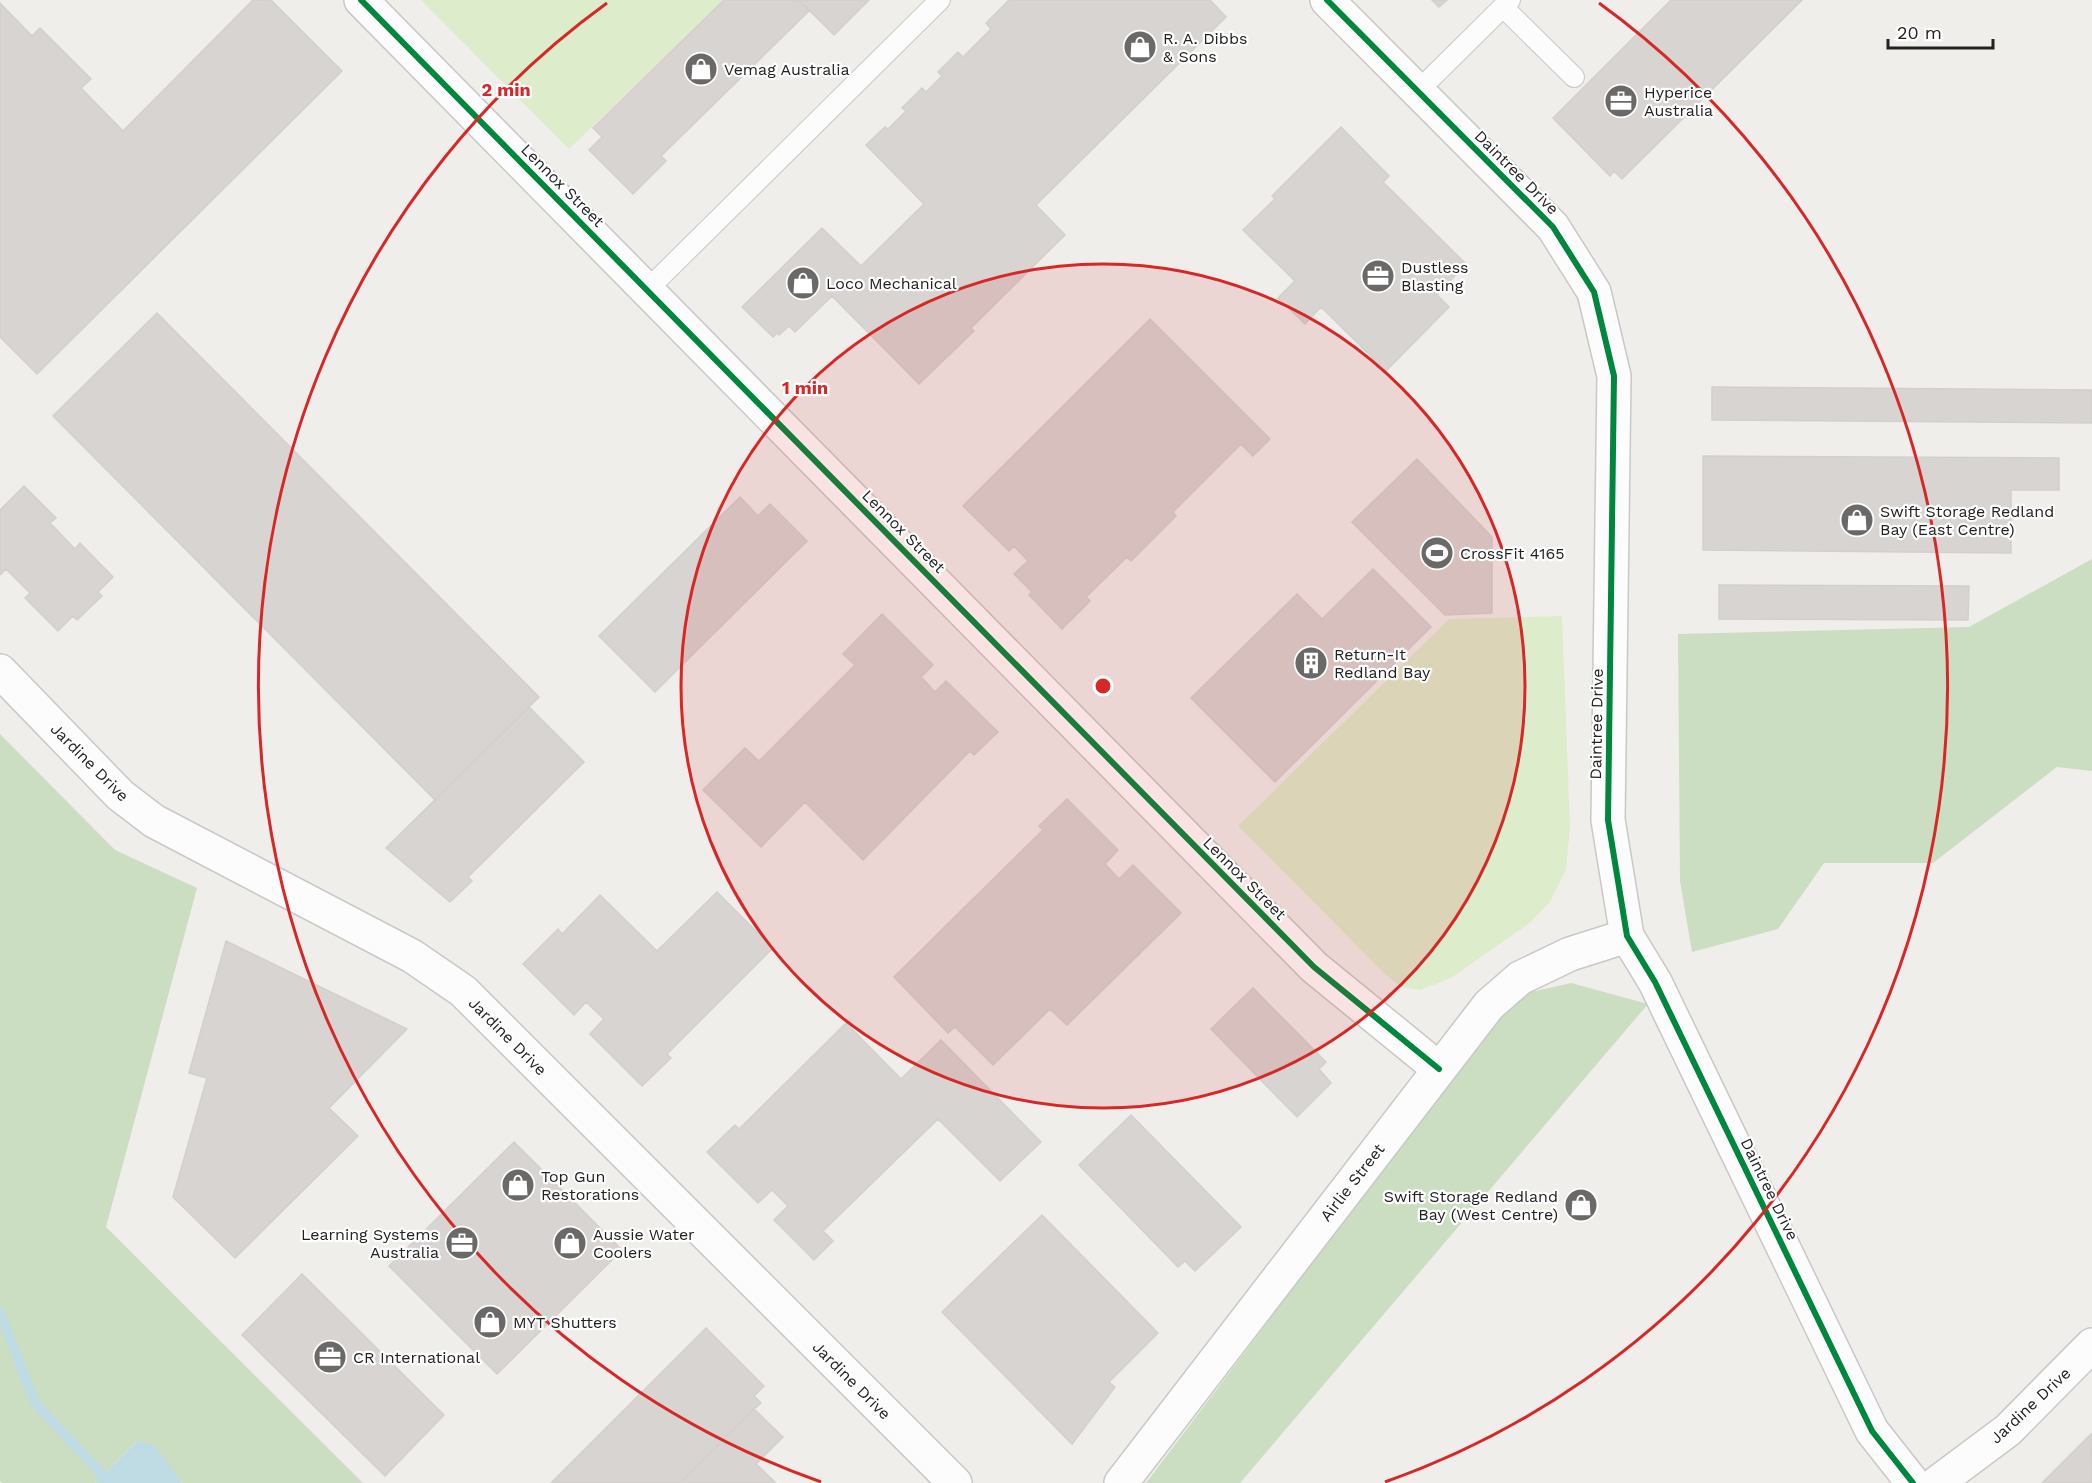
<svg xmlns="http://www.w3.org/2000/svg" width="2092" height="1483" font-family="'Work Sans',sans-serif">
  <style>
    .grass { fill: #ddeccb }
    .forest { fill: #cbdec1 }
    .water { fill: #bfdbe3 }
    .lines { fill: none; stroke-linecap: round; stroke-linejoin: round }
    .stream { stroke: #bfdbe3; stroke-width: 10 }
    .building { fill: #d7d4d2; stroke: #d3d0cc; stroke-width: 1.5 }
    .service-casing { stroke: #c9c8c7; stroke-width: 22 }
    .minor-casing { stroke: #c9c8c7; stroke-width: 36 }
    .service { stroke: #fdfcfc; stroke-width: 20 }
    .minor { stroke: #fdfcfc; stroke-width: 33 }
    .cycleway-casing { stroke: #fff; stroke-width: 10 }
    .cycleway { stroke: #00873e; stroke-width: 6 }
    .ring { fill: none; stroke: #d62828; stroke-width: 3 }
    .labels { text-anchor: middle; stroke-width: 4.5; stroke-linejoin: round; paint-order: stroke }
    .poi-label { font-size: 16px; fill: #222; stroke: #fff; text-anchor: start }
    .street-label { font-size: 16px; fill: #222; stroke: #fff }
    .centre { fill: #d62828; stroke: #fff; stroke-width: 3 }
    .ring-label { font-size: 18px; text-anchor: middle; font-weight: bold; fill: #d62828; stroke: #fff; stroke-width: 4.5; stroke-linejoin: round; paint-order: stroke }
  </style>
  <rect width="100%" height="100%" fill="#f0eeeb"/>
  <path class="grass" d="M 421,0 L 724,0 L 569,149 Z
    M 1562,616 L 1570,827 L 1566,870 L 1550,902 L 1531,922 L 1451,978 L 1420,990 L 1401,987 L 1385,974 L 1238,826 L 1449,619 Z"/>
  <path class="forest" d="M 2092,559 L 2092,771 L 2057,767 L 1933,863 L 1824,863 L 1778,929 L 1692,952 L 1680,881 L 1678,634 L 1969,627 Z
    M 0,734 L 115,850 L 197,888 L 106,1227 L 363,1483 L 182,1483 L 137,1441 L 95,1483 L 2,1483 L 0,1481 Z
    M 1571,983 L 1648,1004 L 1240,1483 L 1146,1483 L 1494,1022 L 1527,993 Z"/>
  <path class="water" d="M 137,1441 L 155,1445 L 182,1483 L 95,1483 Z"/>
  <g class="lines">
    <path class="stream" d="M 0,1312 L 35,1403 L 110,1483"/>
  </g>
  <path class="building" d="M 253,0 L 271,0 L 342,71 L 37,374 L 0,337 L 0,3 L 32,36 L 40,28 L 91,79 L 81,88 L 123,131 Z
    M 724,0 L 799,0 L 809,11 L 661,156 L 666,161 L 633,194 L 589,150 L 602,137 L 593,128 Z
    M 799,0 L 869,0 L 834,35 Z
    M 1009,0 L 1210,0 L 1226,17 L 1036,205 L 1065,235 L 971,328 L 974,331 L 919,384 L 832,296 L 795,332 L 789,326 L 779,335 L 777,333 L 773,337 L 742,307 L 822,228 L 861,266 L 924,204 L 866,145 L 885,127 L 888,129 L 906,111 L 902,108 L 922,88 L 926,92 L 942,76 L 938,72 L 958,52 L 963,57 L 991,29 L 986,23 Z
    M 1432,0 L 1447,0 L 1439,7 Z
    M 1671,0 L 1802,0 L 1622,179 L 1614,171 L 1610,176 L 1553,118 Z
    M 1341,127 L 1389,176 L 1383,182 L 1466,264 L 1437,295 L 1449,307 L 1386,371 L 1321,307 L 1305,324 L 1278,298 L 1295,281 L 1243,230 L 1275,199 L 1272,196 Z
    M 157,313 L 539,697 L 435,800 L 53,416 Z
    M 1150,319 L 1270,439 L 1253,456 L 1241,444 L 1173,512 L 1176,516 L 1131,561 L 1127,557 L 1086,597 L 1090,601 L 1062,629 L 1029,595 L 1032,592 L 1014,574 L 1028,561 L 1014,546 L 1009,551 L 963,506 Z
    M 1712,387 L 2092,390 L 2092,423 L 1712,420 Z
    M 1703,456 L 2059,458 L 2059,490 L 2011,490 L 2011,553 L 1703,550 Z
    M 1417,459 L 1492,537 L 1492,613 L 1445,615 L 1352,522 Z
    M 24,486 L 56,518 L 50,523 L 75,549 L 80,543 L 113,577 L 98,592 L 102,596 L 77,620 L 73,616 L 58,631 L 25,598 L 30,593 L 6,569 L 0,575 L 0,510 Z
    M 740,497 L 758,516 L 770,504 L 807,541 L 655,692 L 599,636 Z
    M 1373,569 L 1431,627 L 1275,782 L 1191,698 L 1297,594 L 1322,619 Z
    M 1719,585 L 1969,586 L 1968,620 L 1719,619 Z
    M 882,614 L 933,665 L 921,677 L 935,692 L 946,681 L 998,732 L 974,755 L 970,751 L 863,860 L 805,802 L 761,847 L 703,790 L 745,748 L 759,761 L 855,665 L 843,654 Z
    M 529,707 L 584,762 L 468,877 L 472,881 L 450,902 L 386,848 Z
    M 1067,799 L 1118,850 L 1105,864 L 1119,879 L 1133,865 L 1181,913 L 1067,1025 L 1050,1009 L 993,1065 L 955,1027 L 948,1033 L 894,977 L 1043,830 L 1039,826 Z
    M 717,892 L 773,948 L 667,1054 L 671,1058 L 642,1086 L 590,1034 L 604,1019 L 586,1002 L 574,1015 L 523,964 L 558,929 L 562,934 L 600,895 L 657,951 Z
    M 226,941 L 407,1029 L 329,1108 L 358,1136 L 235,1258 L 173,1197 L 207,1078 L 189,1073 Z
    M 1253,988 L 1326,1062 L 1319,1069 L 1331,1083 L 1297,1117 L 1211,1029 Z
    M 846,1023 L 901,1079 L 941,1040 L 1041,1142 L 1000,1181 L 938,1119 L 823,1231 L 833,1241 L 814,1260 L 774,1220 L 788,1206 L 772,1190 L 758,1203 L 707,1152 L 735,1125 L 739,1129 Z
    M 1131,1115 L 1241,1227 L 1195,1271 L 1185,1261 L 1178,1267 L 1079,1165 Z
    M 514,1142 L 622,1250 L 497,1374 L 389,1266 Z
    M 1042,1215 L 1158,1333 L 1109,1382 L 1115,1387 L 1072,1444 L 942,1312 Z
    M 302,1274 L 444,1415 L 385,1476 L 242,1335 Z
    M 706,1328 L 764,1386 L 754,1396 L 761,1403 L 754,1409 L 680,1483 L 551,1483 Z
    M 754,1409 L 783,1437 L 756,1464 L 776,1483 L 680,1483 Z
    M 2091,1434 L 2092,1483 L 2042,1483 Z"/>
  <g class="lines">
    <defs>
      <path id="service" d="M 1503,7 L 1574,77
        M 1418,91 L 1510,0
        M 647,290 L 940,0"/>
      <path id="minor" d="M 361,0 L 1314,967 L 1439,1069
        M 1327,0 L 1553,227 L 1594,292 L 1614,376 L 1608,820 L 1627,936 L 1655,982 L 1872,1431 L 1913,1483
        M 0,671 L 120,795 L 154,821 L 412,956 L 463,991 L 955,1483
        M 1121,1483 L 1489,1005 L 1520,978 L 1570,954 L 1627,936
        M 1937,1483 L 2008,1430 L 2092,1345"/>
    </defs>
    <use href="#service" class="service-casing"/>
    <use href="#minor" class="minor-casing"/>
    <use href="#service" class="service"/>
    <use href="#minor" class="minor"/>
    <defs>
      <path id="cycleway" d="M 361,0 L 1314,967 L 1439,1069
        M 1327,0 L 1553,227 L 1594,292 L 1614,376 L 1608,820 L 1627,936 L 1655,982 L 1872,1431 L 1913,1483"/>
    </defs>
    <use href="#cycleway" class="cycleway-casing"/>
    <use href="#cycleway" class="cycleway"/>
  </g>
  <circle cx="1103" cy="686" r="422" fill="#d62828" fill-opacity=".12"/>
  <g class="ring">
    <circle cx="1103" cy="686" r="422"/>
    <path d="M821 1482A844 844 0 0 1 607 3M1599 3A844 844 0 0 1 1385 1482"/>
  </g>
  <defs>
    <symbol id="shop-disc" viewBox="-11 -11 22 22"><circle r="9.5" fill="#6a6968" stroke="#fff"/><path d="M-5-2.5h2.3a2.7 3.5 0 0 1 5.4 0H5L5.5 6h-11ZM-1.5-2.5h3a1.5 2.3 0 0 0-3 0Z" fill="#fff"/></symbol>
    <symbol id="office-disc" viewBox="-11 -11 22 22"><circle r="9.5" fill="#6a6968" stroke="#fff"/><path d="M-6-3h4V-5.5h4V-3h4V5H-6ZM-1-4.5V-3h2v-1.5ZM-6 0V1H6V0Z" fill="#fff"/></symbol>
    <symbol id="stadium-disc" viewBox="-11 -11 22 22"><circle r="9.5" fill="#6a6968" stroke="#fff"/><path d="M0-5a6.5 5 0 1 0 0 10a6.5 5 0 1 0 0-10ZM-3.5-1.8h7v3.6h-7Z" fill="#fff"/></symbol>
    <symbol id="building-disc" viewBox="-11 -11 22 22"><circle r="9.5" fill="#6a6968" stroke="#fff"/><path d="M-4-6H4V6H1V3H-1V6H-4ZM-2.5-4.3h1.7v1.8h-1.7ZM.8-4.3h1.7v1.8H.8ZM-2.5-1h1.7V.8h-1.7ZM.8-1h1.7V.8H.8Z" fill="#fff"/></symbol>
  </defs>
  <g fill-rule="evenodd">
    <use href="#shop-disc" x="1121" y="28" width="38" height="38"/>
    <use href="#shop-disc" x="682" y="50" width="38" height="38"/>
    <use href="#office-disc" x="1602" y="82" width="38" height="38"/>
    <use href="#office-disc" x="1359" y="257" width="38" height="38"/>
    <use href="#shop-disc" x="784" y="264" width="38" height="38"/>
    <use href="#shop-disc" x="1838" y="501" width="38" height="38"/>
    <use href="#stadium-disc" x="1418" y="534" width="38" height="38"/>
    <use href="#building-disc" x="1292" y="644" width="38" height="38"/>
    <use href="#shop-disc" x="499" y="1166" width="38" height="38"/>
    <use href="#shop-disc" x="1562" y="1186" width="38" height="38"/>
    <use href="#office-disc" x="443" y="1224" width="38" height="38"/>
    <use href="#shop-disc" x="551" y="1224" width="38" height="38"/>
    <use href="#shop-disc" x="471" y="1303" width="38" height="38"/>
    <use href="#office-disc" x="311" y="1338" width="38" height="38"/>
  </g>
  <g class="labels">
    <g class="poi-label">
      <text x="1163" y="44">R. A. Dibbs<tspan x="1163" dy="18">&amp; Sons</tspan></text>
      <text x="724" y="75">Vemag Australia</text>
      <text x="1644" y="98">Hyperice<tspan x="1644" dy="18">Australia</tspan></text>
      <text x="1401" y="273">Dustless<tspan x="1401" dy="18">Blasting</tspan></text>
      <text x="826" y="289">Loco Mechanical</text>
      <text x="1880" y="517">Swift Storage Redland<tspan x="1880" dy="18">Bay (East Centre)</tspan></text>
      <text x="1460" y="559">CrossFit 4165</text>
      <text x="1334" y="660">Return-It<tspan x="1334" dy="18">Redland Bay</tspan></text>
      <text x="541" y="1182">Top Gun<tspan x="541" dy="18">Restorations</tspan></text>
      <text x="1558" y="1202" text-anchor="end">Swift Storage Redland<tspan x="1558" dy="18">Bay (West Centre)</tspan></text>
      <text x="439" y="1240" text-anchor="end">Learning Systems<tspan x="439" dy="18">Australia</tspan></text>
      <text x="593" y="1240">Aussie Water<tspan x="593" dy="18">Coolers</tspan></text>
      <text x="513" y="1328">MYT Shutters</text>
      <text x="353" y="1363">CR International</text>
    </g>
    <g class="street-label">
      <text transform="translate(1517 172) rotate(45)" y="6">Daintree Drive</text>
      <text transform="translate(563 185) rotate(45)" y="6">Lennox Street</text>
      <text transform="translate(904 531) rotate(45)" y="6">Lennox Street</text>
      <text transform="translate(1596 724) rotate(-89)" y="6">Daintree Drive</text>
      <text transform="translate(90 762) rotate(45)" y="6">Jardine Drive</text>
      <text transform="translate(1245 878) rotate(45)" y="6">Lennox Street</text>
      <text transform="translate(508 1036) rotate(45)" y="6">Jardine Drive</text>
      <text transform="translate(1352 1182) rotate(-52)" y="6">Airlie Street</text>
      <text transform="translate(1770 1189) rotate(64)" y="6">Daintree Drive</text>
      <text transform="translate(852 1380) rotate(45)" y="6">Jardine Drive</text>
      <text transform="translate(2030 1405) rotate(-43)" y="6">Jardine Drive</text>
    </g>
  </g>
  <circle cx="1103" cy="686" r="9" class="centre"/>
  <g class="ring-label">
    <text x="506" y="96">2 min</text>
    <text x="805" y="394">1 min</text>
  </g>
  <path d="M1888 39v9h105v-9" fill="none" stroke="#222222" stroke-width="3"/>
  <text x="1897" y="39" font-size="18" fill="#222222" stroke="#ffffff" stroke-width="4.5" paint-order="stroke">20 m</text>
</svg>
